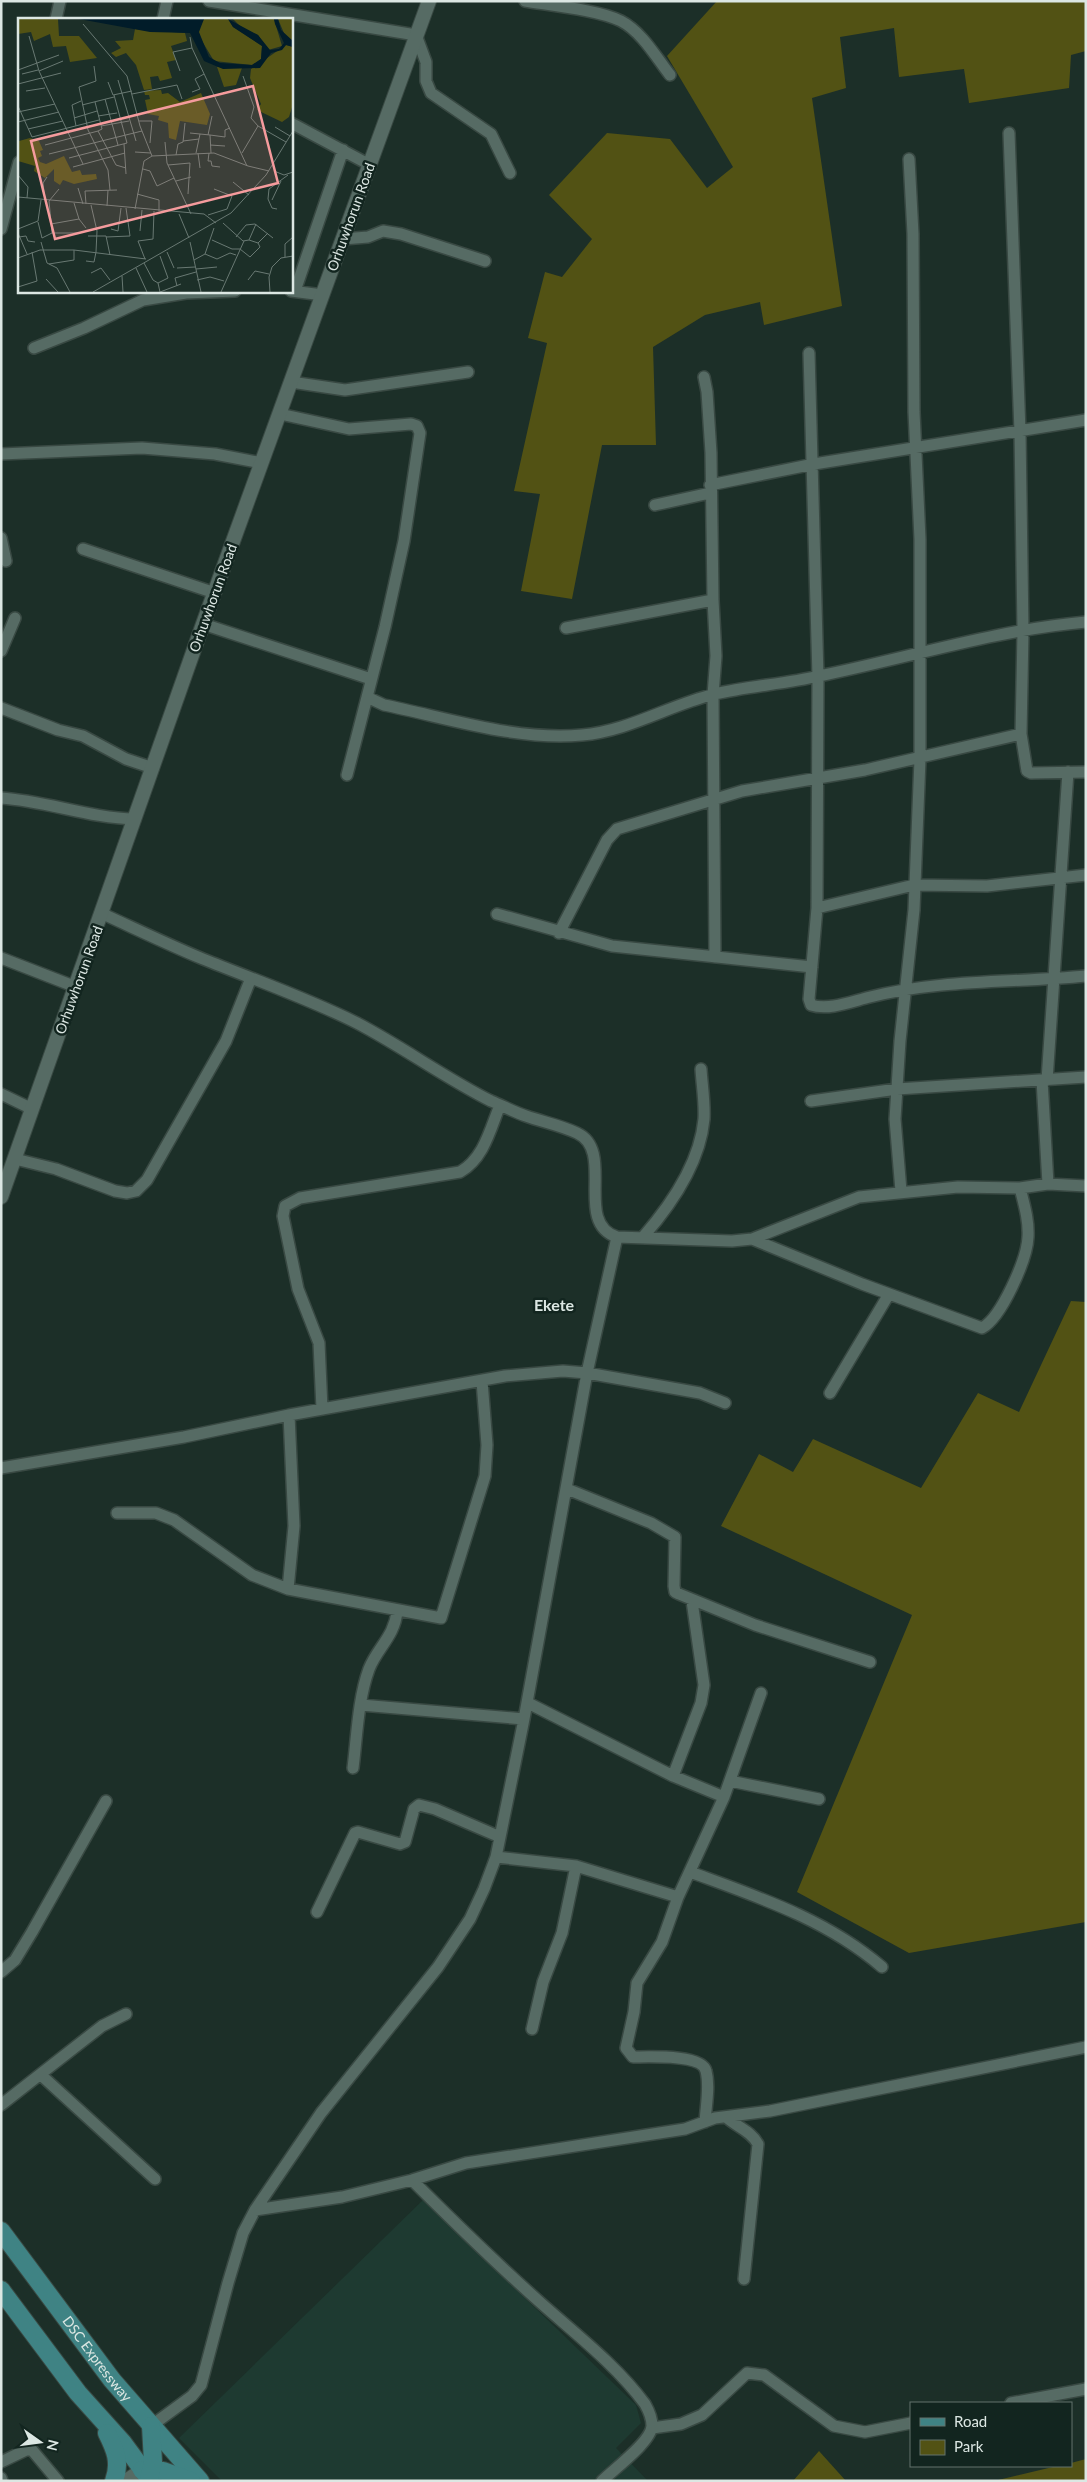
<svg xmlns="http://www.w3.org/2000/svg" width="1087" height="2482" font-family="Lato,sans-serif">
  <style>
    .built { fill: #1e3a31 }
    .green { fill: #525214 }
    .lines { fill: none; stroke-linecap: round; stroke-linejoin: round }
    .minor-casing { stroke: #394943; stroke-width: 14 }
    .tertiary-casing { stroke: #394943; stroke-width: 16 }
    .primary-casing { stroke: #394943; stroke-width: 20 }
    .minor { stroke: #566b64; stroke-width: 11 }
    .tertiary { stroke: #566b64; stroke-width: 14 }
    .primary { stroke: #3f8384; stroke-width: 18 }
    .labels { text-anchor: middle; stroke-width: 5; stroke-linejoin: round; paint-order: stroke }
    .street-label { font-size: 14px; fill: #dce7e3; stroke: #12251f }
    .quarter-label { font-size: 16px; font-weight: bold; fill: #dce7e3; stroke: #12251f }
    .inset-road { fill: none; stroke: #697973; stroke-width: 1 }
    .view { fill: #f59b9d; fill-opacity: 0.15; stroke: #f59b9d; stroke-width: 2.5 }
    .inset-edge { fill: none; stroke: #dce7e3; stroke-width: 2.5 }
  </style>
  <rect width="100%" height="100%" fill="#1c2f28"/>
  <path class="built" d="M 423,2200 L 636,2405 L 641,2423 L 616,2448 L 648,2481 L 222,2481 L 179,2438 Z"/>
  <path class="green" d="M 717,1 L 1086,1 L 1086,51 L 1071,55 L 1069,88 L 969,103 L 964,69 L 899,77 L 894,28 L 840,37 L 846,88 L 812,98 L 842,306 L 764,325 L 760,302 L 705,315 L 653,347 L 656,445 L 602,445 L 572,599 L 521,591 L 540,494 L 514,491 L 547,343 L 528,338 L 545,272 L 562,277 L 592,239 L 549,195 L 607,133 L 670,139 L 707,188 L 733,167 L 667,56 Z
    M 1071,1301 L 1086,1302 L 1086,1922 L 909,1953 L 797,1892 L 912,1615 L 721,1526 L 759,1454 L 793,1472 L 813,1439 L 921,1488 L 978,1393 L 1019,1412 Z
    M 819,2451 L 846,2481 L 793,2481 Z
    M 1086,2459 L 1086,2481 L 994,2481 L 1057,2466 L 1071,2466 L 1071,2463 Z"/>
  <g class="lines">
    <defs>
      <path id="minor" d="M 209,1 L 416,35 L 426,62 L 426,81 L 431,93 L 491,134 L 510,173
        M 525,1 C 549,5 600,10 621,21 C 642,32 656,57 670,75
        M 56,19 L 60,1
        M 163,19 L 167,1
        M 291,123 L 370,165
        M 1009,133 L 1020,432 L 1023,631 L 1021,734 L 1027,771 L 1031,773 L 1086,772
        M 1,229 L 19,162
        M 343,239 L 368,237 L 383,231 L 401,234 L 485,261
        M 291,291 L 323,295
        M 295,291 L 343,150
        M 34,348 L 84,328 L 143,300 L 186,293 L 235,291
        M 809,353 L 818,677 L 817,908 L 809,999 L 811,1005 C 829,1011 853,1001 870,997 C 941,979 1014,983 1086,976
        M 704,377 L 707,392 L 711,453 L 713,600 L 716,656 L 713,695 L 715,957
        M 291,382 L 345,390 L 468,372
        M 280,414 L 349,429 L 411,424 L 417,426 L 420,433 L 404,541 L 385,627 L 347,775
        M 1,454 L 142,448 L 215,454 L 262,463
        M 710,485 L 814,464 L 1086,420
        M 655,505 L 710,493
        M 1,538 L 6,561
        M 83,549 L 215,593
        M 203,624 L 371,679
        M 566,628 L 713,600
        M 1,651 L 15,618
        M 367,697 L 384,705 C 448,718 516,741 582,735 C 629,731 669,705 715,694 C 749,686 785,684 819,676 C 908,658 995,630 1086,622
        M 1,708 L 58,730 L 83,736 L 126,759 L 153,768
        M 1,798 C 47,801 89,818 135,819
        M 817,908 L 914,885 L 987,886 L 1086,875
        M 103,914 C 136,929 169,945 203,959 C 255,980 307,998 357,1023 C 403,1047 445,1078 491,1101 C 503,1106 514,1112 526,1116 C 543,1122 560,1125 577,1133 C 616,1151 573,1223 617,1237 L 732,1241 L 752,1239 L 859,1197 L 958,1187 L 1020,1188 L 1048,1184 L 1086,1186
        M 497,914 L 612,946 L 812,967
        M 559,933 L 607,840 L 617,829 L 742,791 L 865,770 L 1021,734
        M 1,958 L 76,987
        M 1042,1080 L 1048,1184
        M 1047,1080 L 1068,772
        M 1,1094 L 26,1106 L 34,1106
        M 811,1101 L 897,1089 L 1086,1077
        M 15,1159 L 56,1169 L 115,1191 L 127,1193 L 136,1191 L 147,1180 L 226,1041 L 251,978
        M 901,1191 L 895,1119 L 900,1041 L 914,910 L 920,759 L 920,539 L 914,412 L 913,234 L 909,159
        M 643,1237 C 671,1205 700,1163 704,1119 C 705,1103 702,1085 701,1069
        M 752,1239 L 862,1284 L 982,1328 C 1001,1318 1027,1260 1028,1237 C 1029,1220 1024,1204 1020,1188
        M 830,1393 L 889,1294
        M 322,1409 L 319,1343 L 298,1289 L 283,1216 L 285,1206 L 300,1198 L 460,1172 C 484,1158 490,1130 500,1105
        M 1,1468 L 184,1437 L 289,1415 L 505,1376 L 563,1371 L 587,1373 L 700,1393 L 725,1403
        M 567,1489 L 651,1523 L 675,1537 L 674,1586 L 675,1592 L 679,1594 L 755,1625 L 870,1662
        M 117,1513 L 156,1513 L 174,1520 L 252,1575 L 288,1589 L 441,1618 L 485,1476 L 487,1445 L 482,1381
        M 288,1589 L 294,1526 L 289,1415
        M 528,1703 L 673,1776 L 724,1797
        M 361,1705 L 524,1719
        M 353,1768 C 357,1736 358,1699 369,1669 C 377,1648 395,1636 397,1611
        M 673,1776 L 701,1703 L 704,1685 L 692,1601
        M 730,1781 L 819,1799
        M 496,1857 L 576,1866 L 678,1897 L 662,1942 L 637,1983 L 634,2012 L 626,2048 L 633,2057 C 648,2057 702,2054 706,2071 C 710,2086 706,2106 705,2122
        M 690,1872 C 758,1897 826,1919 882,1967
        M 678,1897 L 724,1797 L 761,1693
        M 317,1912 L 355,1833 L 358,1832 L 400,1844 L 405,1842 L 414,1809 L 419,1805 L 435,1809 L 500,1837
        M 1,1972 L 15,1960 L 32,1932 L 106,1801
        M 532,2029 L 543,1982 L 562,1933 L 576,1866
        M 41,2075 L 155,2179
        M 1,2105 L 102,2026 L 126,2014
        M 726,2117 C 737,2127 751,2131 758,2144 L 744,2279
        M 412,2180 C 454,2222 497,2264 542,2304 C 577,2335 617,2366 645,2404 C 649,2411 652,2418 652,2426 C 651,2442 614,2469 602,2481
        M 255,2210 L 342,2197 L 412,2180 L 466,2163 L 685,2129 L 715,2118 L 770,2111 L 1086,2047
        M 1011,2403 L 1086,2389
        M 151,2426 L 192,2396 L 201,2385 L 228,2283 L 243,2233 L 255,2210 L 321,2113 L 438,1967 L 470,1919 L 484,1889 L 496,1857 L 524,1719 L 587,1373 L 617,1237
        M 652,2428 L 681,2424 L 702,2415 L 747,2373 L 764,2375 L 834,2426 L 865,2432 L 911,2423
        M 1,2462 L 26,2450 L 32,2450 L 58,2481
        M 1,2478 L 2,2481"/>
      <path id="tertiary" d="M 1,1197 L 203,624 L 429,1
        M 126,2481 L 142,2470"/>
      <g id="primary">
        <path id="s1" d="M 1,2231 L 112,2380 L 200,2481"/>
        <path d="M 1,2290 L 78,2393 L 123,2443 L 151,2481"/>
        <path d="M 107,2433 C 115,2449 121,2462 114,2481"/>
        <path d="M 142,2470 L 163,2471 L 191,2481"/>
        <path d="M 149,2479 L 153,2462 L 151,2426"/>
      </g>
    </defs>
    <use href="#minor" class="minor-casing"/>
    <use href="#tertiary" class="tertiary-casing"/>
    <use href="#primary" class="primary-casing"/>
    <use href="#minor" class="minor"/>
    <use href="#tertiary" class="tertiary"/>
    <use href="#primary" class="primary"/>
  </g>
  <g class="labels">
    <g class="street-label">
      <text transform="translate(351 217) rotate(-70)" y="5">Orhuwhorun Road</text>
      <text transform="translate(213 598) rotate(-70)" y="5">Orhuwhorun Road</text>
      <text transform="translate(79 980) rotate(-70)" y="5">Orhuwhorun Road</text>
      <text dy="5" stroke="none"><textPath href="#s1" startOffset="160">DSC Expressway</textPath></text>
    </g>
    <g class="quarter-label">
      <text x="554" y="1311">Ekete</text>
    </g>
  </g>
  <g transform="translate(18 18)">
    <rect width="275" height="275" fill="#1c2f28"/>
    <path d="M 0,1 L 40,1 L 41,18 L 61,18 L 79,40 L 52,44 L 48,28 L 35,29 L 32,16 L 16,23 L 13,14 L 0,16 ZM 186,1 L 210,1 L 215,9 L 244,28 L 243,41 L 234,47 L 196,43 L 181,18 L 181,9 ZM 215,1 L 256,1 L 264,28 L 250,32 L 240,17 L 225,11 ZM 260,1 L 275,1 L 275,23 L 268,20 ZM 117,11 L 167,15 L 169,23 L 153,28 L 158,42 L 149,44 L 154,60 L 142,63 L 140,58 L 132,59 L 134,71 L 126,72 L 118,47 L 108,35 L 98,39 L 93,35 L 103,30 L 97,23 L 115,22 ZM 268,27 L 275,29 L 275,86 L 271,99 L 264,104 L 239,92 L 243,86 L 232,60 L 233,51 ZM 199,49 L 224,50 L 218,67 L 206,69 ZM 143,72 L 144,76 L 150,75 L 162,84 L 183,75 L 192,96 L 189,107 L 162,103 L 158,122 L 151,120 L 150,105 L 140,102 L 141,98 L 130,96 L 127,82 L 132,81 L 131,77 L 127,77 L 126,73 ZM 12,120 L 21,123 L 25,132 L 22,133 L 24,138 L 20,140 L 22,144 L 28,146 L 46,138 L 54,154 L 62,152 L 64,157 L 78,156 L 79,161 L 56,166 L 45,162 L 42,167 L 36,163 L 36,151 L 27,160 L 16,153 L 17,148 L 0,143 L 1,123 Z" fill="#525214"/>
    <path d="M 61,1 L 186,1 L 181,14 L 191,39 L 202,45 L 234,47 L 243,41 L 244,28 L 215,9 L 210,1 L 240,17 L 252,32 L 261,31 L 266,25 L 257,6 L 256,1 L 260,1 L 263,12 L 275,23 L 275,29 L 268,27 L 264,32 L 253,35 L 242,50 L 205,51 L 186,43 L 172,15 L 132,14 Z" fill="#011c29"/>
    <path class="inset-road" d="M 65,6 L 109,58 L 122,108 L 134,138M 11,18 L 21,53M 172,19 L 174,30 L 229,148M 45,43 L 21,53 L 65,146M 76,48 L 78,63 L 61,69 L 70,112 L 90,152 L 92,172M 0,52 L 41,37M 162,53 L 155,34 L 174,30M 4,56 L 20,52M 225,58 L 236,89 L 233,100 L 240,108M 100,62 L 118,123M 90,64 L 95,77 L 114,73M 0,66 L 43,55M 8,73 L 27,70M 174,74 L 182,71 L 177,61 L 186,56M 114,76 L 159,67 L 164,81M 87,81 L 100,127M 77,84 L 84,111 L 80,113M 64,87 L 96,79M 0,88 L 14,119 L 81,102M 0,94 L 37,86M 80,98 L 99,95M 56,100 L 79,93M 121,103 L 134,103 L 132,125M 0,104 L 41,94M 58,108 L 54,87 L 63,83M 83,108 L 111,103M 257,109 L 272,118M 10,111 L 45,103M 80,113 L 98,147 L 108,150M 172,115 L 192,117M 190,117 L 194,98M 165,123 L 181,121M 147,124 L 149,145 L 173,196M 106,126 L 108,156M 27,127 L 80,113M 192,127 L 207,128M 117,134 L 133,135M 178,135 L 182,116M 180,135 L 182,150M 191,135 L 190,143 L 193,143 L 194,148 L 202,149M 193,135 L 192,117 L 207,119 L 207,112 L 212,110M 224,135 L 240,108 L 268,124M 31,136 L 124,113M 158,137 L 160,126 L 165,124 L 167,105M 51,140 L 109,125 L 96,77M 150,147 L 172,145 L 170,176M 55,149 L 107,135M 125,151 L 132,153 L 139,168 L 156,160M 256,153 L 266,157 L 275,154M 0,157 L 10,169 L 9,180M 158,163 L 173,159M 215,164 L 231,177M 60,170 L 65,186M 119,176 L 141,182 L 141,193M 0,179 L 186,196 L 198,205M 27,182 L 25,165 L 29,159M 254,182 L 263,163M 56,185 L 61,201 L 68,210M 68,186 L 67,173 L 99,172M 73,187 L 79,213 L 78,234M 89,188 L 90,172M 117,191 L 126,143 L 134,138 L 196,135 L 230,148 L 251,153M 259,191 L 254,190 L 250,181 L 251,171 L 270,157M 161,196 L 171,220M 190,197 L 209,191 L 214,178 L 196,171M 20,204 L 24,220 L 34,215 L 61,215M 205,205 L 225,223 L 231,222 L 240,225 L 250,215M 33,206 L 61,201M 0,211 L 20,203 L 23,182M 93,211 L 100,213 L 103,190M 122,213 L 124,192M 0,215 L 9,236M 34,215 L 31,183 L 41,171M 70,218 L 88,218 L 92,237M 1,219 L 8,218 L 10,223 L 17,224M 88,219 L 112,218 L 108,190M 218,219 L 228,207 L 237,206 L 255,220M 194,222 L 214,231 L 222,231 L 232,239 L 242,229 L 240,225M 231,222 L 238,206M 23,224 L 29,245 L 39,250 L 52,274M 172,224 L 183,274M 149,234 L 156,250M 187,236 L 199,241 L 212,235 L 218,237M 142,238 L 150,260 L 140,265 L 142,274M 267,239 L 267,226 L 275,219M 0,240 L 22,232 L 56,232 L 128,241M 127,241 L 120,223 L 135,221 L 136,193M 176,242 L 187,236 L 196,210M 68,243 L 76,244 L 78,234M 126,245 L 135,262 L 140,265M 31,246 L 56,242 L 56,232M 118,250 L 129,274M 159,250 L 177,249M 178,251 L 199,249M 73,255 L 83,250 L 92,262M 104,258 L 105,274M 28,261 L 40,274M 179,262 L 192,259 L 206,263M 230,262 L 237,253 L 251,256M 159,268 L 157,260 L 178,254M 0,269 L 19,263 L 14,234M 75,274 L 213,195 L 248,157 L 275,113M 142,274 L 163,266M 203,274 L 226,223M 252,274 L 251,259 L 254,249 L 263,240 L 275,238"/>
    <path class="view" d="M 235,68 L 260,165 L 37,221 L 13,123 Z"/>
    <rect width="275" height="275" class="inset-edge"/>
  </g>
  <rect width="1087" height="2482" fill="none" stroke="#dce7e3" stroke-width="5"/>
  <rect x="910" y="2402" width="162" height="65" fill="#12251f" stroke="#63736d"/>
  <rect x="920" y="2418" width="25" height="8" fill="#3f8384" stroke="#63736d"/>
  <text x="954" y="2427" font-size="15" fill="#dce7e3">Road</text>
  <rect x="920" y="2440" width="25" height="15" fill="#525214" stroke="#63736d"/>
  <text x="954" y="2452" font-size="15" fill="#dce7e3">Park</text>
  <g transform="translate(40 2442) rotate(104)" stroke="#12251f" stroke-width="4" paint-order="stroke">
  <path d="M0-4L9 19L0 12L-9 19Z" fill="#dce7e3"/>
  <text y="-8" font-size="14" font-weight="bold" text-anchor="middle" fill="#dce7e3">N</text>
  </g>
</svg>
